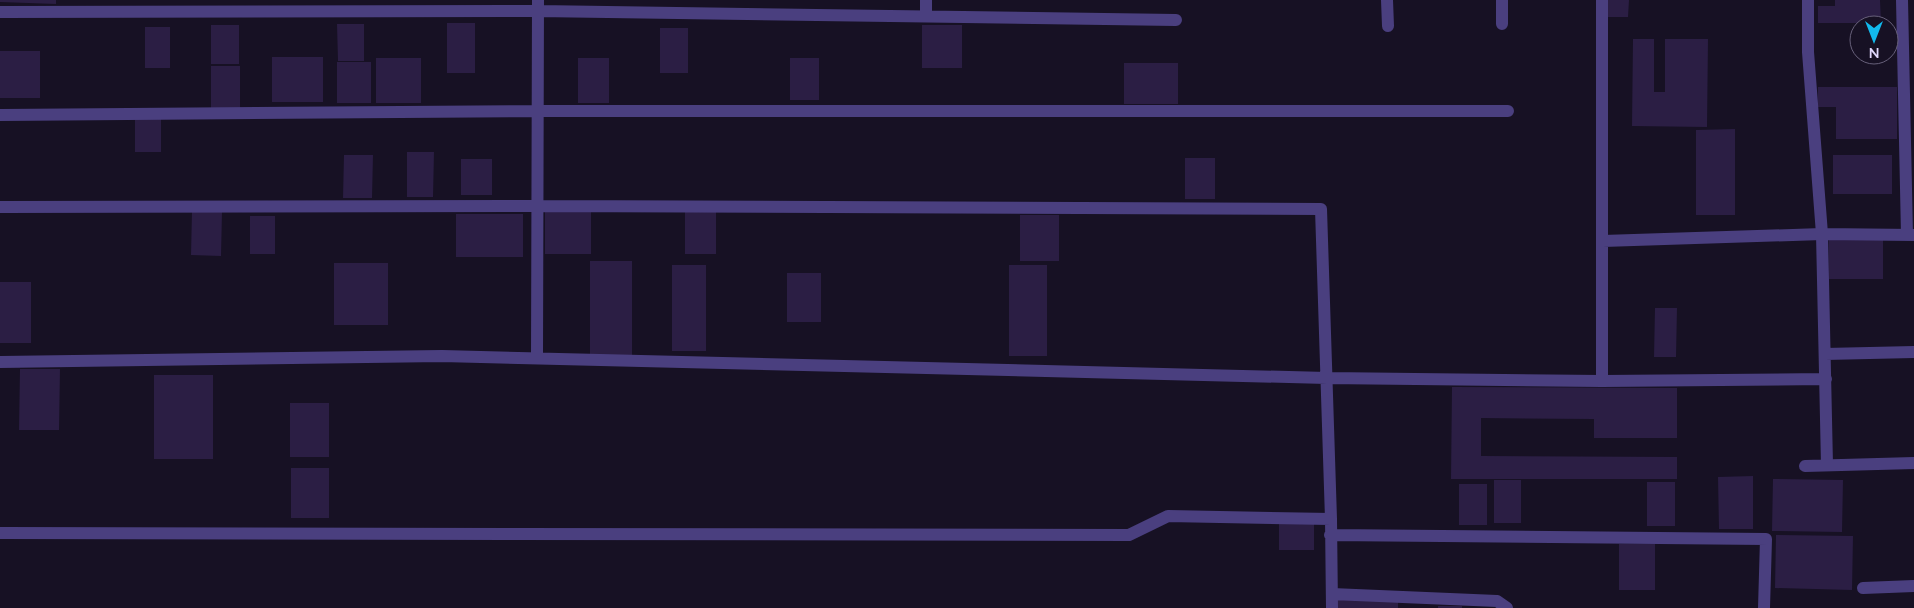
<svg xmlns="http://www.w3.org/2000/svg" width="1914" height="608" font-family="Lato,sans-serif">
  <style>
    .building { fill: #2b1e44 }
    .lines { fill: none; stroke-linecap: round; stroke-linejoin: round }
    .street { stroke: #4a3f7f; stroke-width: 12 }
  </style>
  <rect width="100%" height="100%" fill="#171124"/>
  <path class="building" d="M 0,0 L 56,0 L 56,4 L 0,2 Z
    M 1604,0 L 1629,0 L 1628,17 L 1604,17 Z
    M 1835,0 L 1880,0 L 1881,23 L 1818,23 L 1818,6 L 1835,6 Z
    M 447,23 L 475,23 L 475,73 L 447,73 Z
    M 337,24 L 364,24 L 364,61 L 338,61 Z
    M 211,25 L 239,25 L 239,64 L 211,64 Z
    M 922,25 L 962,25 L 962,68 L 922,68 Z
    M 145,27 L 170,27 L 170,68 L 145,68 Z
    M 660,28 L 688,28 L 688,73 L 660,73 Z
    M 1633,39 L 1654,39 L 1654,92 L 1665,92 L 1665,39 L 1708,39 L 1707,127 L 1632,126 Z
    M 0,51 L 40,51 L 40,98 L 0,98 Z
    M 272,57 L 323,57 L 323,102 L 272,102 Z
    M 376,58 L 421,58 L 421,103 L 376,103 Z
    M 578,58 L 609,58 L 609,103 L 578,103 Z
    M 790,58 L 819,58 L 819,100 L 790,100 Z
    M 337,62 L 371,62 L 371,103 L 337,103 Z
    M 1124,63 L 1178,63 L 1178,104 L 1124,104 Z
    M 211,66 L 240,66 L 240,109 L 211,109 Z
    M 1818,87 L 1897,87 L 1897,139 L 1836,139 L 1836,107 L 1818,107 Z
    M 135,119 L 161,119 L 161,152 L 135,152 Z
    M 1735,129 L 1735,215 L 1696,215 L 1696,130 Z
    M 407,152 L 434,152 L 433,197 L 407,197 Z
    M 344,155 L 373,155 L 372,198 L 343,198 Z
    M 1833,155 L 1892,155 L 1892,194 L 1833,194 Z
    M 1185,158 L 1215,158 L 1215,199 L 1185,199 Z
    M 461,159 L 492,159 L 492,195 L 461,195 Z
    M 685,209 L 716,209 L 716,254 L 685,254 Z
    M 192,211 L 222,212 L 221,256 L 191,255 Z
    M 545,212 L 591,212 L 591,254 L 545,254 Z
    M 456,214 L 523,214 L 523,257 L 456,257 Z
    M 1020,215 L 1059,215 L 1059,261 L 1020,261 Z
    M 250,216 L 275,216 L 275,254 L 250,254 Z
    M 1829,240 L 1883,240 L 1883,279 L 1829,279 Z
    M 590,261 L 632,261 L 632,355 L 590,355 Z
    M 334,263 L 388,263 L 388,325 L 334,325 Z
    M 672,265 L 706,265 L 706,351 L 672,351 Z
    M 1009,265 L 1047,265 L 1047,356 L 1009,356 Z
    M 787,273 L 821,273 L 821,322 L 787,322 Z
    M 0,282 L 31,282 L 31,343 L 0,343 Z
    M 1655,308 L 1677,308 L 1676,357 L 1654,357 Z
    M 20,369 L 60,369 L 59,430 L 19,430 Z
    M 154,375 L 213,375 L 213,459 L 154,459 Z
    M 1452,387 L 1677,388 L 1677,438 L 1594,438 L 1594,419 L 1481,418 L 1481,456 L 1677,457 L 1677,479 L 1451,479 Z
    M 290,403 L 329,403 L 329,457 L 290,457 Z
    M 291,468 L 329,468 L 329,518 L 291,518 Z
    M 1753,476 L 1753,529 L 1719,529 L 1718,477 Z
    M 1773,479 L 1843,480 L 1842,532 L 1772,531 Z
    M 1494,480 L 1521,480 L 1521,523 L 1494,523 Z
    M 1647,482 L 1675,482 L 1675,526 L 1647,526 Z
    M 1459,484 L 1487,484 L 1487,525 L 1459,525 Z
    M 1279,523 L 1314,523 L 1314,550 L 1279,550 Z
    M 1776,535 L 1853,536 L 1852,590 L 1775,588 Z
    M 1619,544 L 1655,544 L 1655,590 L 1619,590 Z
    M 1335,598 L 1398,598 L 1398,608 L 1335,608 Z
    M 1438,606 L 1462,606 L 1462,608 L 1438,608 Z"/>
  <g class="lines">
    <path class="street" d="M 926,0 L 926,16
      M 1387,0 L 1388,26
      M 1808,0 L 1808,52 L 1822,234 L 1827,465
      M 1902,0 L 1907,235
      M 0,12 L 538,11 L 1176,20
      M 1502,24 L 1502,0
      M 0,115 L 539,111 L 1508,111
      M 0,207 L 538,206 L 1321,209 L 1331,519 L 1332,608
      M 1603,241 L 1822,234 L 1914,235
      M 1825,354 L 1914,352
      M 537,358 L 538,0
      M 0,362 L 442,356 L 1327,378 L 1602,381 L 1826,379
      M 1602,381 L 1602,0
      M 1805,466 L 1914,463
      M 0,533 L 1129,535 L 1168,516 L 1331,519
      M 1330,535 L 1766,539 L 1764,608
      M 1863,588 L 1914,586
      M 1332,594 L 1497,601 L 1507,608"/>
  </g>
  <g transform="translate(1874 40) rotate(180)"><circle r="24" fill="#171124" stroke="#67607a"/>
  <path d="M0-4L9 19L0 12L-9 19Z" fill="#12b9ed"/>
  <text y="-8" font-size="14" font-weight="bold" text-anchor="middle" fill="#e0d7fc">N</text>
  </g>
</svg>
